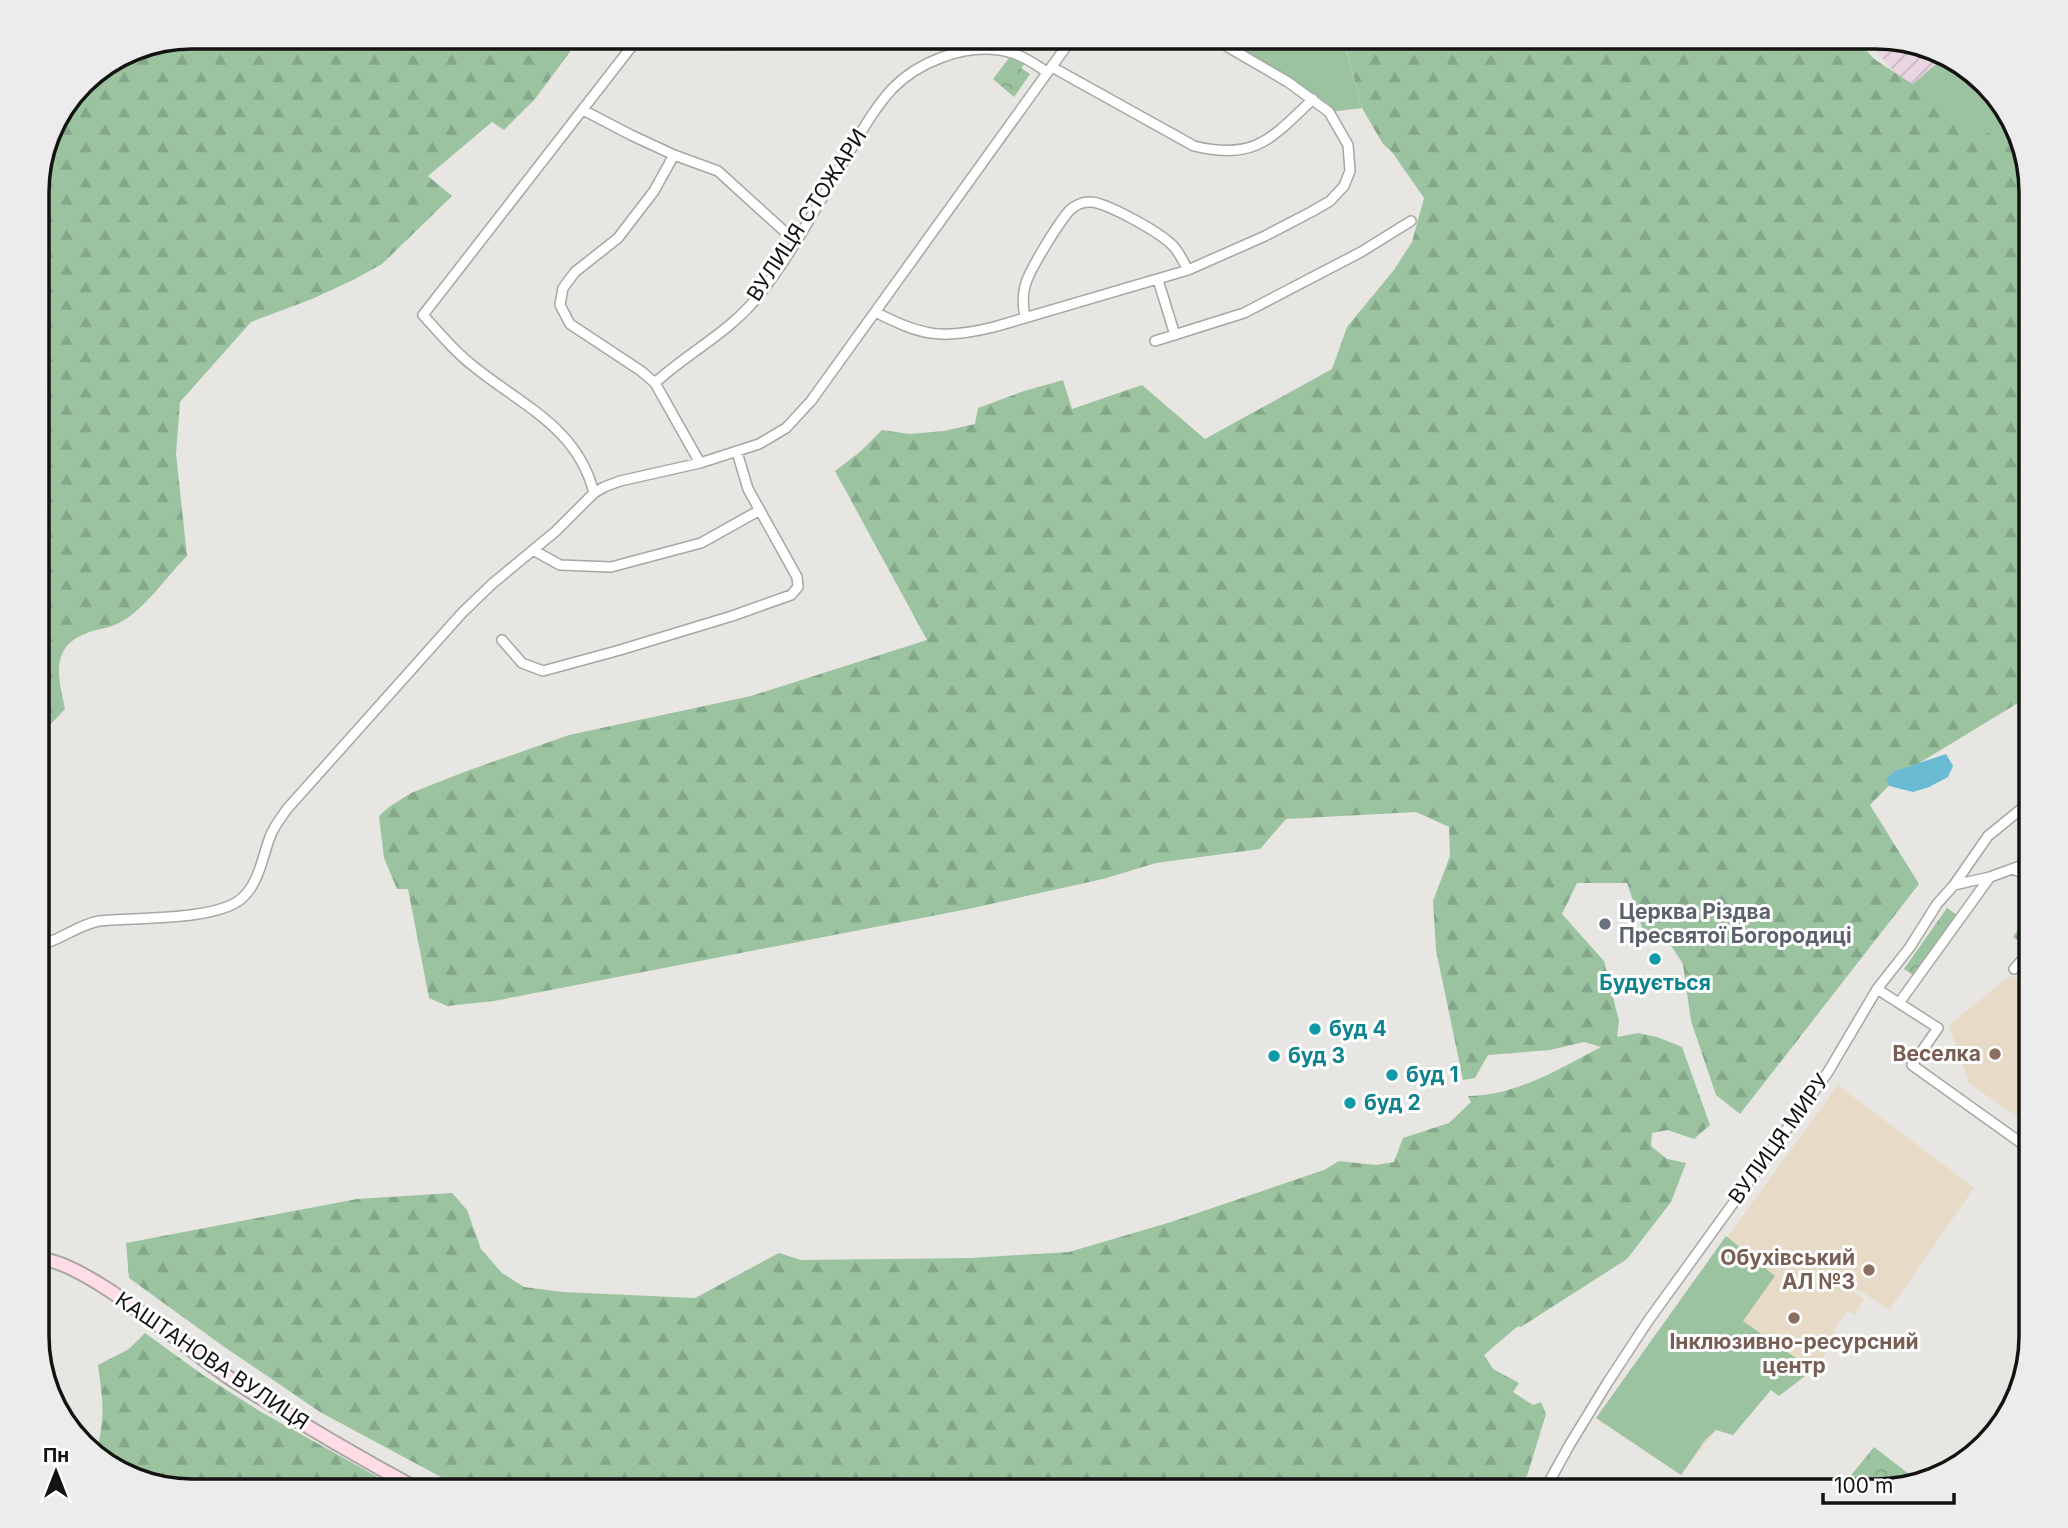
<svg xmlns="http://www.w3.org/2000/svg" width="2068" height="1528" font-family="Inter,sans-serif">
  <style>
    .industrial { fill: url(#industrial-furrows) }
    .education { fill: #e7dac6 }
    .green { fill: #9bc3a0 }
    .forest { fill: url(#forest-firs) }
    .park { fill: url(#park-crowns) }
    .water { fill: #69bbd3 }
    .lines { fill: none; stroke-linecap: round; stroke-linejoin: round }
    .street-casing { stroke: #a7a6a2; stroke-width: 12 }
    .secondary-casing { stroke: #a7a6a2; stroke-width: 16 }
    .street { stroke: #fff; stroke-width: 9 }
    .secondary { stroke: #ffdce6; stroke-width: 12 }
    .worship-dot { fill: #6b7280; stroke: #fff; stroke-width: 2.5 }
    .culture-dot { fill: #0f9aa8; stroke: #fff; stroke-width: 2.5 }
    .education-dot { fill: #8d6e63; stroke: #fff; stroke-width: 2.5 }
    .labels { text-anchor: middle; stroke-width: 6; stroke-linejoin: round; paint-order: stroke }
    .street-label { font-size: 21px; fill: #131311; stroke: #fff }
    .worship-label { font-size: 21px; font-weight: bold; fill: #5b616d; stroke: #fff; text-anchor: start }
    .culture-label { font-size: 21px; font-weight: bold; fill: #0d838f; stroke: #fff; text-anchor: start }
    .education-label { font-size: 21px; font-weight: bold; fill: #785e54; stroke: #fff; text-anchor: end }
    .rim { fill: none; stroke: #131311; stroke-width: 3.5 }
  </style>
  <defs>
    <pattern id="industrial-furrows" width="10" height="10" patternUnits="userSpaceOnUse" patternTransform="scale(1.75)"><rect width="10" height="10" fill="#ead5e3"/><path d="M-1 1l2-2M0 10L10 0M9 11l2-2" fill="none" stroke="#c8b6c2"/></pattern>
    <pattern id="forest-firs" width="22" height="20" patternUnits="userSpaceOnUse" patternTransform="scale(1.75)"><rect width="22" height="20" fill="#9bc3a0"/><path d="M5 1l3.5 6h-7zM16 11l3.5 6h-7z" fill="#85a789"/></pattern>
    <pattern id="park-crowns" width="20" height="18" patternUnits="userSpaceOnUse" patternTransform="scale(1.75)"><rect width="20" height="18" fill="#9bc3a0"/><path d="M2 6a3 3 0 1 1 6 0M12 15a3 3 0 1 1 6 0" fill="none" stroke="#85a789"/></pattern>
  </defs>
  <rect width="100%" height="100%" fill="#e7e6e2"/>
  <path class="industrial" d="M 1864,37 L 1876,37 L 1942,59 L 1908,88 Z"/>
  <path class="education" d="M 2011,975 L 2031,989 L 2031,1127 L 1969,1083 L 1949,1025 Z
    M 1838,1085 L 1974,1188 L 1889,1310 L 1864,1293 L 1847,1286 L 1864,1300 L 1854,1315 L 1848,1310 L 1833,1331 L 1839,1336 L 1813,1370 L 1790,1354 L 1733,1435 L 1716,1430 L 1681,1475 L 1596,1418 Z"/>
  <path class="green" d="M 1211,37 L 1369,37 L 1346,49 L 1362,108 L 1329,112 Z
    M 1942,59 L 1971,69 L 2015,124 L 2023,156 L 1908,88 Z
    M 1726,1236 L 1775,1276 L 1743,1321 L 1813,1370 L 1779,1396 L 1771,1390 L 1733,1435 L 1716,1430 L 1705,1440 L 1681,1475 L 1596,1418 Z"/>
  <path class="forest" d="M 192,37 L 581,37 L 535,99 L 504,130 L 492,122 L 428,176 L 452,196 L 382,264 L 353,280 L 312,299 L 251,322 L 180,402 L 176,454 L 187,556 C 168,575 144,610 121,622 C 109,629 93,629 80,636 C 49,652 60,683 65,709 L 37,739 L 37,181 L 53,124 L 89,76 L 133,48 Z
    M 1369,37 L 1854,37 L 1874,59 L 2023,156 L 2031,192 L 2031,695 L 1898,776 L 1870,805 L 1919,884 L 1740,1114 L 1716,1095 L 1691,1021 L 1683,964 L 1665,936 L 1643,930 L 1627,883 L 1577,883 L 1562,914 L 1604,961 L 1619,1021 L 1617,1037 L 1638,1033 L 1657,1037 L 1682,1047 L 1710,1125 L 1694,1139 L 1668,1130 L 1652,1133 L 1651,1146 L 1667,1159 L 1686,1163 L 1671,1202 L 1627,1259 L 1521,1327 L 1518,1326 L 1484,1355 L 1493,1369 L 1519,1383 L 1513,1392 L 1533,1405 L 1541,1402 L 1546,1414 L 1527,1476 L 1508,1486 L 1507,1491 L 467,1491 L 320,1412 L 223,1346 L 129,1278 L 126,1243 L 357,1199 L 452,1193 L 467,1210 L 481,1249 L 502,1273 L 524,1287 L 562,1292 L 695,1298 L 779,1253 L 801,1260 L 970,1258 L 1069,1252 L 1171,1222 L 1324,1170 L 1339,1161 L 1376,1165 L 1394,1162 L 1403,1138 L 1449,1123 L 1471,1102 L 1468,1096 C 1516,1096 1561,1068 1601,1047 L 1584,1042 L 1550,1050 L 1488,1055 L 1475,1078 L 1463,1080 L 1436,950 L 1433,901 L 1450,856 L 1449,827 L 1416,812 L 1286,819 L 1260,849 L 1156,863 L 1103,879 L 968,909 L 494,1001 L 447,1006 L 429,998 L 408,889 L 397,889 L 384,858 L 379,816 L 389,807 L 411,793 L 464,772 L 569,735 L 751,696 L 927,640 L 835,471 L 861,451 L 882,430 L 909,434 L 944,431 L 975,424 L 978,408 L 1024,391 L 1063,380 L 1072,409 L 1142,385 L 1205,439 L 1332,369 L 1347,327 L 1394,270 L 1412,242 L 1424,198 L 1392,152 L 1383,144 L 1362,108 L 1346,48 Z
    M 145,1333 L 203,1375 L 261,1412 L 376,1476 L 392,1491 L 192,1491 L 98,1459 C 97,1446 101,1434 102,1421 C 104,1402 100,1383 98,1365 L 129,1349 Z"/>
  <path class="park" d="M 1009,58 L 1025,63 L 1021,68 L 1030,74 L 1014,97 L 993,79 Z
    M 1947,908 L 1960,917 L 1917,978 L 1904,969 Z
    M 2031,910 L 2031,949 L 2013,937 Z
    M 1874,1447 L 1918,1481 L 1876,1491 L 1865,1491 L 1848,1479 Z"/>
  <path class="water" d="M 1946,754 L 1953,766 L 1948,777 L 1929,787 L 1913,792 L 1889,786 L 1886,779 L 1895,771 Z"/>
  <g class="lines">
    <defs>
      <path id="street" d="M 688,37 C 715,48 738,47 765,37
        M 1052,67 L 1194,146 C 1255,161 1272,138 1313,99
        M 583,110 L 631,135 L 674,155 L 718,171 L 795,241
        M 1158,280 L 1175,335
        M 875,312 C 923,336 941,340 994,327 L 1188,270 L 1265,236 L 1311,212 L 1330,201 L 1344,186 L 1350,171 L 1348,145 L 1329,112 L 1288,82 L 1211,37
        M 1025,318 C 1023,307 1022,297 1025,286 C 1029,270 1058,224 1069,211 C 1074,206 1082,202 1089,202 C 1105,201 1163,234 1174,247 C 1180,254 1184,263 1188,270
        M 1155,341 L 1244,313 L 1361,252 L 1411,221
        M 655,383 L 641,371 L 570,324 L 560,305 L 563,288 L 575,272 L 618,238 L 654,191 L 674,155
        M 700,463 L 655,383 C 691,350 733,331 763,290 C 793,251 817,206 842,164 C 858,138 872,111 892,89 C 918,62 962,45 999,50 C 1017,52 1032,62 1047,72
        M 594,493 C 578,429 525,407 477,369 C 457,354 440,334 423,315 L 639,37
        M 533,550 L 560,565 L 611,567 L 701,543 L 760,510
        M 502,640 L 522,663 L 543,671 L 620,650 L 732,616 L 791,595 L 798,587 L 797,577 L 748,489 L 737,452
        M 2013,869 L 2027,875 L 2031,880
        M 1954,885 L 1990,877 L 2031,862
        M 37,958 L 39,945 C 60,941 77,925 99,921 C 133,917 215,921 241,899 C 259,884 262,858 270,837 C 274,826 281,818 287,809 L 462,613 L 492,584 L 556,531 L 594,493 L 604,487 L 620,481 L 700,463 L 759,444 L 786,428 L 811,401 L 1073,37
        M 2014,969 L 2031,950
        M 1877,989 L 1938,1028 L 1912,1065 L 2031,1150
        M 1899,1003 L 1990,877
        M 1544,1491 L 1570,1444 L 1608,1382 L 1648,1321 L 1828,1072 L 1877,989 L 1910,947 L 1937,904 L 1954,885 L 1988,836 L 2031,801"/>
      <path id="secondary" d="M 37,1259 C 80,1256 190,1352 231,1379 C 293,1419 356,1456 421,1491"/>
    </defs>
    <use href="#street" class="street-casing"/>
    <use href="#secondary" class="secondary-casing"/>
    <use href="#street" class="street"/>
    <use href="#secondary" class="secondary"/>
  </g>
  <circle class="worship-dot" cx="1605" cy="924" r="7"/>
  <g class="culture-dot">
    <circle cx="1655" cy="959" r="7"/>
    <circle cx="1315" cy="1029" r="7"/>
    <circle cx="1274" cy="1056" r="7"/>
    <circle cx="1392" cy="1075" r="7"/>
    <circle cx="1350" cy="1103" r="7"/>
  </g>
  <g class="education-dot">
    <circle cx="1995" cy="1054" r="7"/>
    <circle cx="1869" cy="1270" r="7"/>
    <circle cx="1794" cy="1318" r="7"/>
  </g>
  <g class="labels">
    <g class="street-label">
      <text transform="translate(807 215) rotate(-57)" y="7">ВУЛИЦЯ СТОЖАРИ</text>
      <text transform="translate(1779 1139) rotate(-54)" y="7">ВУЛИЦЯ МИРУ</text>
      <text transform="translate(212 1361) rotate(34)" y="7">КАШТАНОВА ВУЛИЦЯ</text>
    </g>
    <g class="worship-label">
      <text x="1619" y="919">Церква Різдва<tspan x="1619" dy="24">Пресвятої Богородиці</tspan></text>
    </g>
    <g class="culture-label">
      <text x="1655" y="990" text-anchor="middle">Будується</text>
      <text x="1329" y="1036">буд 4</text>
      <text x="1288" y="1063">буд 3</text>
      <text x="1406" y="1082">буд 1</text>
      <text x="1364" y="1110">буд 2</text>
    </g>
    <g class="education-label">
      <text x="1981" y="1061">Веселка</text>
      <text x="1855" y="1265">Обухівський<tspan x="1855" dy="24">АЛ №3</tspan></text>
      <text x="1794" y="1349" text-anchor="middle">Інклюзивно-ресурсний<tspan x="1794" dy="24">центр</tspan></text>
    </g>
  </g>
  <path d="M0 0H2068V1528H0ZM192 49H1876A143 143 0 0 1 2019 192V1336A143 143 0 0 1 1876 1479H192A143 143 0 0 1 49 1336V192A143 143 0 0 1 192 49Z" fill="#ececec" fill-rule="evenodd"/>
  <path class="rim" d="M192 49H1876A143 143 0 0 1 2019 192V1336A143 143 0 0 1 1876 1479H192A143 143 0 0 1 49 1336V192A143 143 0 0 1 192 49Z"/>
  <g transform="translate(56 1472)" stroke="#ffffff" stroke-width="5" paint-order="stroke">
  <path d="M0-5L12 26L0 18L-12 26Z" fill="#131311"/>
  <text y="-10" font-size="19" font-weight="bold" text-anchor="middle" fill="#131311">Пн</text>
  </g>
  <path d="M1823 1493v10h131v-10" fill="none" stroke="#131311" stroke-width="3.5"/>
  <text x="1834" y="1493" font-size="21" fill="#131311" stroke="#ffffff" stroke-width="5" paint-order="stroke">100 m</text>
</svg>
